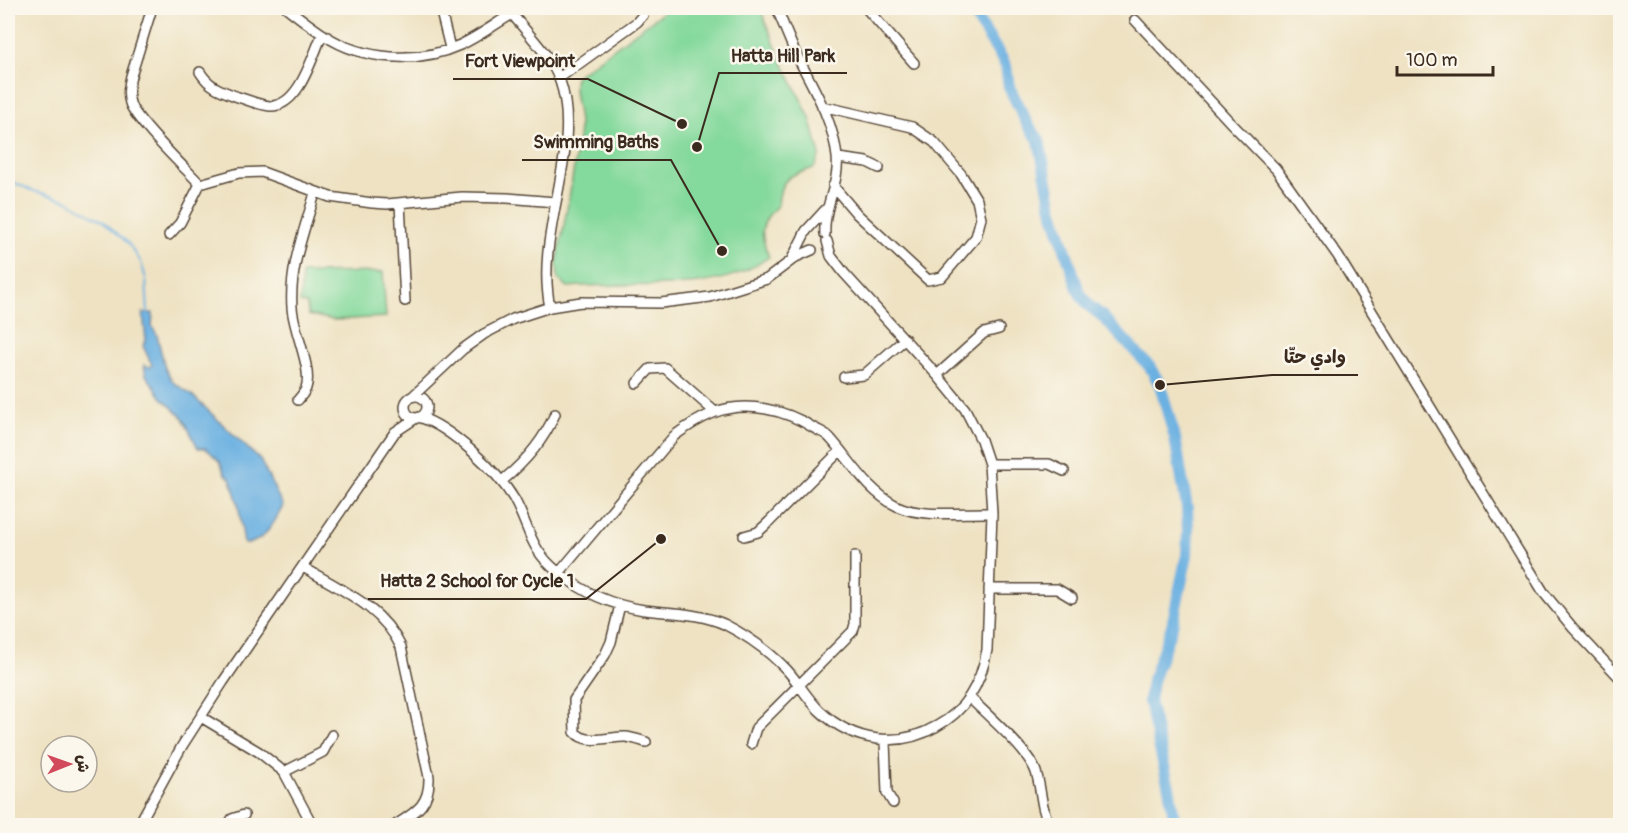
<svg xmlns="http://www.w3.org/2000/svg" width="1628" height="833" font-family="Pangolin,'Playpen Sans Arabic',sans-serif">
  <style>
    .green { fill: #84d99c; stroke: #60825d; stroke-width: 1.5 }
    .water { fill: #6bb0e1; stroke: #536d80; stroke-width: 1.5 }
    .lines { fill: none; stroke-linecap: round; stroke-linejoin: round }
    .stream { stroke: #6bb0e1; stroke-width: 2 }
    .river { stroke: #6bb0e1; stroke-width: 12 }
    .minor-casing { stroke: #564637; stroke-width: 12 }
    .minor { stroke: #fff; stroke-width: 9 }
    .leader { fill: none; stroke: #3b2a1e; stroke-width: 2 }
    .callout-dot { fill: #3b2a1e; stroke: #fbf7ec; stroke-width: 2 }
    .callout-label { font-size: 18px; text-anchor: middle; font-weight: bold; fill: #3b2a1e; stroke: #fbf7ec; stroke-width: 5; stroke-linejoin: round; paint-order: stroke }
  </style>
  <rect width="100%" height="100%" fill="#fbf7ec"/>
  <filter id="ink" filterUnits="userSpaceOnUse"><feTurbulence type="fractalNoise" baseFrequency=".0167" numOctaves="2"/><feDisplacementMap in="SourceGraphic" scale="12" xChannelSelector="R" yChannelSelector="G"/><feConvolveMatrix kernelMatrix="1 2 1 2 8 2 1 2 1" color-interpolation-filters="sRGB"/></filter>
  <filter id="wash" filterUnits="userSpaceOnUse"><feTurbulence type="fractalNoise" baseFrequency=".008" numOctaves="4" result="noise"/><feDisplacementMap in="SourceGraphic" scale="24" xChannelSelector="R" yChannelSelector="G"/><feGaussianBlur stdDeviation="1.35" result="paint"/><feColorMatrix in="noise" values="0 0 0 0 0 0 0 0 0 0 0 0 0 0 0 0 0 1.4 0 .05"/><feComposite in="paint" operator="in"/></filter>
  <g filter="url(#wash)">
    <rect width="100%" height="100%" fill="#eee2c2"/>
    <path class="green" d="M 760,8 L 780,57 L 810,118 L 820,155 L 814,168 C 790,175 780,177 778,205 C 759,223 759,233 769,257 C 712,299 634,280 568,287 L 558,279 L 557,262 C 565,218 575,173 579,128 C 580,111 571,94 575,77 L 666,10 Z
      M 383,272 L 386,317 L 334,320 L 308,315 L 307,304 L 300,303 L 302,273 Z"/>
    <path class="water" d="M 143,313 L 153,313 L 152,326 L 157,335 L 165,368 L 173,382 L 192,395 L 260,460 L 283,506 C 275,521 264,544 244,544 L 238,503 L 230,478 L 225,474 L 220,462 L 211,453 L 205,448 L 198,448 L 183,418 L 162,398 L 146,375 L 144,365 L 150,367 L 152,365 L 143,346 L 146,340 Z"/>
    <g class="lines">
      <path class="stream" d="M 8,180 L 31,190 L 68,201 L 103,221 L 128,243 L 141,262 L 146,279 L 148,313"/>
      <path class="river" d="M 970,8 L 1001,57 L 1006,66 L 1009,87 L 1028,125 L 1039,140 L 1052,208 L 1079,292 L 1089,306 L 1101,315 L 1150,367 L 1160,385 L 1175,438 L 1187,508 L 1188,531 L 1187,555 L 1172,626 L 1152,681 L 1149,701 L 1170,792 L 1175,826"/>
    </g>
  </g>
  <g filter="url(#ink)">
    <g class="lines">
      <defs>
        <path id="minor" d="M 152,8 L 131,76 C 129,85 127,94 130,103 C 134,119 186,169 200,184
          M 287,8 C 299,17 311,27 324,35 C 363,61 418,64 460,45 C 478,37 495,24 512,14 L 517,8
          M 440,8 L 450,48
          M 777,8 C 782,22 788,36 794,50 C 811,84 833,118 837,157 C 840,183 823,207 825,234
          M 866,8 L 914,63
          M 512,14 C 528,34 551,56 560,81 C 584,150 534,232 550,307
          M 1135,20 L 1229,121 L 1276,169 L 1338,256 L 1544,593 L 1573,628 L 1620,678
          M 200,72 C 209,87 222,91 238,97 C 248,100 259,105 270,106 C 299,107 312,57 322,35
          M 559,78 L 637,22 L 643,15 L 645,8
          M 822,106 L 912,127 L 934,142 L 961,174 L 977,200 L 981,218 L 976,237 L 942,277 L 928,280 L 857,214 L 833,186
          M 838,158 L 867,162 L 879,168
          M 400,203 L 405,301
          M 169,235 L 180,223 L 200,184 L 239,173 L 262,172 L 330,197 L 372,203 L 387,204 L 462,197 L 507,198 L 555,202
          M 792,259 L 806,231 L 826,209
          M 937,375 L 984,333 L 999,329
          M 844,377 L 864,375 L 905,339
          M 637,383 L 650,369 L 665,368 L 715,412
          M 413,396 L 463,349 L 484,334 L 513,319 L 550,307 L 581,302 L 661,303 L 710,297 L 767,279 L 796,257 L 812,250
          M405 407a11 11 0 1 1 22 0a11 11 0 1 1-22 0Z
          M 298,400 C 301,396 305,392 306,388 C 313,369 293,330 292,307 C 289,268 305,229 315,193
          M 419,417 C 451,427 497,471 514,499 C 530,528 529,549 558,572 C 582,592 612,605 644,610 C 670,613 699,613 724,624 C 746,635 765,648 783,666 C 797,679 806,698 820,711 C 853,742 898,749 937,726 C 967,710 981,683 987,650 L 992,513 L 989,464 L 981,440 L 965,409 L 937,375 L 844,273 L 831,256 L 827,241
          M 989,464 L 1049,464 L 1064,471
          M 502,481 C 524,463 544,440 555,414
          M 744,536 L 758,532 L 769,522 L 840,451
          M 303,567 C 339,589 382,606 401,647 L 429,777 C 430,805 416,812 394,826
          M 559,573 L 674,436 C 686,427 699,419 713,413 C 746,400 786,410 814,428 C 819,431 826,433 830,438 C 850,460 868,492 897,506 C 922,518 964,512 992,513
          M 989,589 L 1057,589 L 1072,598
          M 620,605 L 611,642 L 605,655 L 574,700 L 575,732 C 586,746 611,736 626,737 C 633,738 639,740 646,742
          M 970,698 C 987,715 1029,751 1036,772 C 1042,790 1040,808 1050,826
          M 201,717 L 259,752 L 284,772 L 313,826
          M 885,741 L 887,793 L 893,803
          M 751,744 L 756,728 L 853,631 L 855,624 L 855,556
          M 284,772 L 323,752 L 332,735
          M 138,826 L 182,746 L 223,682 L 395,432 L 416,418
          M 228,826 L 232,819 L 244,815"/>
      </defs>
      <use href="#minor" class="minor-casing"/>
      <use href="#minor" class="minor"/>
    </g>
  </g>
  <path class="leader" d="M697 147L719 73H847M682 124L588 79H453M722 251L671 160H522M1160 385L1272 375H1358M661 539L586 599H368"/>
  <g class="callout-dot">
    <circle cx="697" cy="147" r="6"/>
    <circle cx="682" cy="124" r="6"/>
    <circle cx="722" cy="251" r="6"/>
    <circle cx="1160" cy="385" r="6"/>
    <circle cx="661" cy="539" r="6"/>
  </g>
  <g class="callout-label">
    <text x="783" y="62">Hatta Hill Park</text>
    <text x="520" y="67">Fort Viewpoint</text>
    <text x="596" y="148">Swimming Baths</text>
    <text x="1315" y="363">وادي حتّا</text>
    <text x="477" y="587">Hatta 2 School for Cycle 1</text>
  </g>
  <rect width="1628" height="833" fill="none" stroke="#fbf7ec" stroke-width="30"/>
  <g transform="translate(69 764) rotate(89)"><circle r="28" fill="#fbf7ec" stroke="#aea59a" stroke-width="1.5"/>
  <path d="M0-4.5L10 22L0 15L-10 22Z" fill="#d1495b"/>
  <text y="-9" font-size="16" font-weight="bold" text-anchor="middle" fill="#3b2a1e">ش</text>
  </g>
  <path d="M1397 66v9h96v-9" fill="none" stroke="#3b2a1e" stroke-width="3"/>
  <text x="1406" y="66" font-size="18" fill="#3b2a1e" stroke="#fbf7ec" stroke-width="4.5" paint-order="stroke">100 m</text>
</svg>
